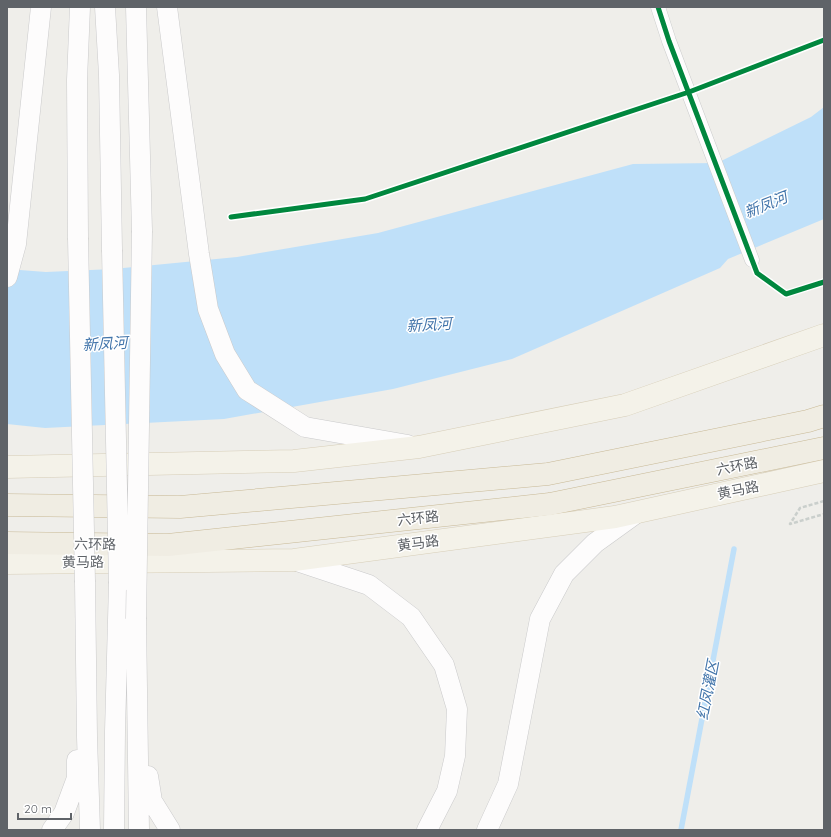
<svg xmlns="http://www.w3.org/2000/svg" width="831" height="837" font-family="Quicksand,'Noto Sans SC',sans-serif">
  <style>
    .water { fill: #bfe0f9 }
    .lines { fill: none; stroke-linecap: round; stroke-linejoin: round }
    .stream { stroke: #bfe0f9; stroke-width: 5.5 }
    .street-casing { stroke: #cbcccc; stroke-width: 15 }
    .secondary-casing { stroke: #cacacb; stroke-width: 21 }
    .primary-casing { stroke: #d7ceb8; stroke-width: 23 }
    .highway-casing { stroke: #c8b996; stroke-width: 23 }
    .path { stroke: #cacfcc; stroke-width: 2.5; stroke-dasharray: 4 2; stroke-linecap: butt }
    .street { stroke: #fdfcfc; stroke-width: 14 }
    .secondary { stroke: #fdfcfc; stroke-width: 20 }
    .primary { stroke: #f4f2e9; stroke-width: 22 }
    .highway { stroke: #f0ede3; stroke-width: 22 }
    .secondary-bridge-casing { stroke: #cacacb; stroke-width: 21; stroke-linecap: butt }
    .secondary-bridge { stroke: #fdfcfc; stroke-width: 20 }
    .cycleway-casing { stroke: #fff; stroke-width: 8 }
    .cycleway { stroke: #00873e; stroke-width: 5 }
    .labels { text-anchor: middle; stroke-width: 3; stroke-linejoin: round; paint-order: stroke }
    .street-label { font-size: 14px; fill: #5f6368; stroke: #fff }
    .water-label { font-size: 15px; font-style: italic; fill: #4174aa; stroke: #fff }
  </style>
  <rect width="100%" height="100%" fill="#efeeea"/>
  <path class="water" d="M 824,107 L 824,219 L 728,259 L 720,268 L 512,359 L 393,389 L 224,419 L 45,428 L 7,424 L 7,269 L 46,272 L 113,269 L 237,257 L 378,233 L 633,164 L 717,163 L 811,117 Z"/>
  <g class="lines">
    <path class="stream" d="M 681,830 L 734,549"/>
    <defs>
      <path id="street" d="M 658,7 L 669,41 L 752,260"/>
      <path id="secondary" d="M 105,7 L 109,75 L 112,250
        M 136,7 L 142,231
        M 167,7 L 199,254 L 208,309 L 225,354 L 247,390 L 305,427 L 408,445
        M 78,238 L 77,80 L 80,7
        M 7,277 L 16,244 L 41,7
        M 294,560 L 369,585 L 411,617 L 444,665 L 457,709 L 455,756 L 447,791 L 427,830
        M 85,582 L 87,737 L 90,830
        M 136,619 L 139,830
        M 148,776 L 152,801 L 170,830
        M 52,830 L 64,813 L 77,778 L 77,760
        M 114,830 L 115,731 L 119,583
        M 487,830 L 508,784 L 540,619 L 564,574 L 595,543 L 638,512"/>
      <path id="primary" d="M 7,467 L 294,461 L 419,447 L 625,405 L 824,335
        M 7,563 L 294,560 L 615,517 L 824,471"/>
      <path id="highway" d="M 7,505 L 180,507 L 548,474 L 808,421 L 824,416
        M 7,543 L 168,545 L 550,504 L 824,448"/>
    </defs>
    <use href="#street" class="street-casing"/>
    <use href="#secondary" class="secondary-casing"/>
    <use href="#primary" class="primary-casing"/>
    <use href="#highway" class="highway-casing"/>
    <path class="path" d="M 824,501 L 800,508 L 790,524 L 824,514"/>
    <use href="#street" class="street"/>
    <use href="#secondary" class="secondary"/>
    <use href="#primary" class="primary"/>
    <use href="#highway" class="highway"/>
    <defs>
      <path id="secondary-bridge" d="M 78,238 L 85,582
        M 112,250 L 119,583
        M 136,619 L 142,231"/>
    </defs>
    <use href="#secondary-bridge" class="secondary-bridge-casing"/>
    <use href="#secondary-bridge" class="secondary-bridge"/>
    <defs>
      <path id="cycleway" d="M 658,7 L 669,41 L 757,273 L 786,294 L 824,282
        M 231,217 L 365,199 L 689,92 L 824,40"/>
    </defs>
    <use href="#cycleway" class="cycleway-casing"/>
    <use href="#cycleway" class="cycleway"/>
  </g>
  <g class="labels">
    <g class="street-label">
      <text transform="translate(737 466) rotate(-11)" y="5">六环路</text>
      <text transform="translate(738 490) rotate(-12)" y="5">黄马路</text>
      <text transform="translate(418 518) rotate(-6)" y="5">六环路</text>
      <text transform="translate(418 543) rotate(-8)" y="5">黄马路</text>
      <text transform="translate(95 544) rotate(1)" y="5">六环路</text>
      <text transform="translate(83 562) rotate(-1)" y="5">黄马路</text>
    </g>
    <g class="water-label">
      <text transform="translate(766 205) rotate(-22)" y="5">新凤河</text>
      <text transform="translate(429 325) rotate(-3)" y="5">新凤河</text>
      <text transform="translate(105 344) rotate(-3)" y="5">新凤河</text>
      <text transform="translate(708 690) rotate(-79)" y="5">红凤灌区</text>
    </g>
  </g>
  <rect width="831" height="837" fill="none" stroke="#5f6368" stroke-width="16"/>
  <path d="M18 813v6h53v-6" fill="none" stroke="#5f6368" stroke-width="2"/>
  <text x="24" y="813" font-size="12" fill="#5f6368" stroke="#ffffff" stroke-width="3" paint-order="stroke">20 m</text>
</svg>
